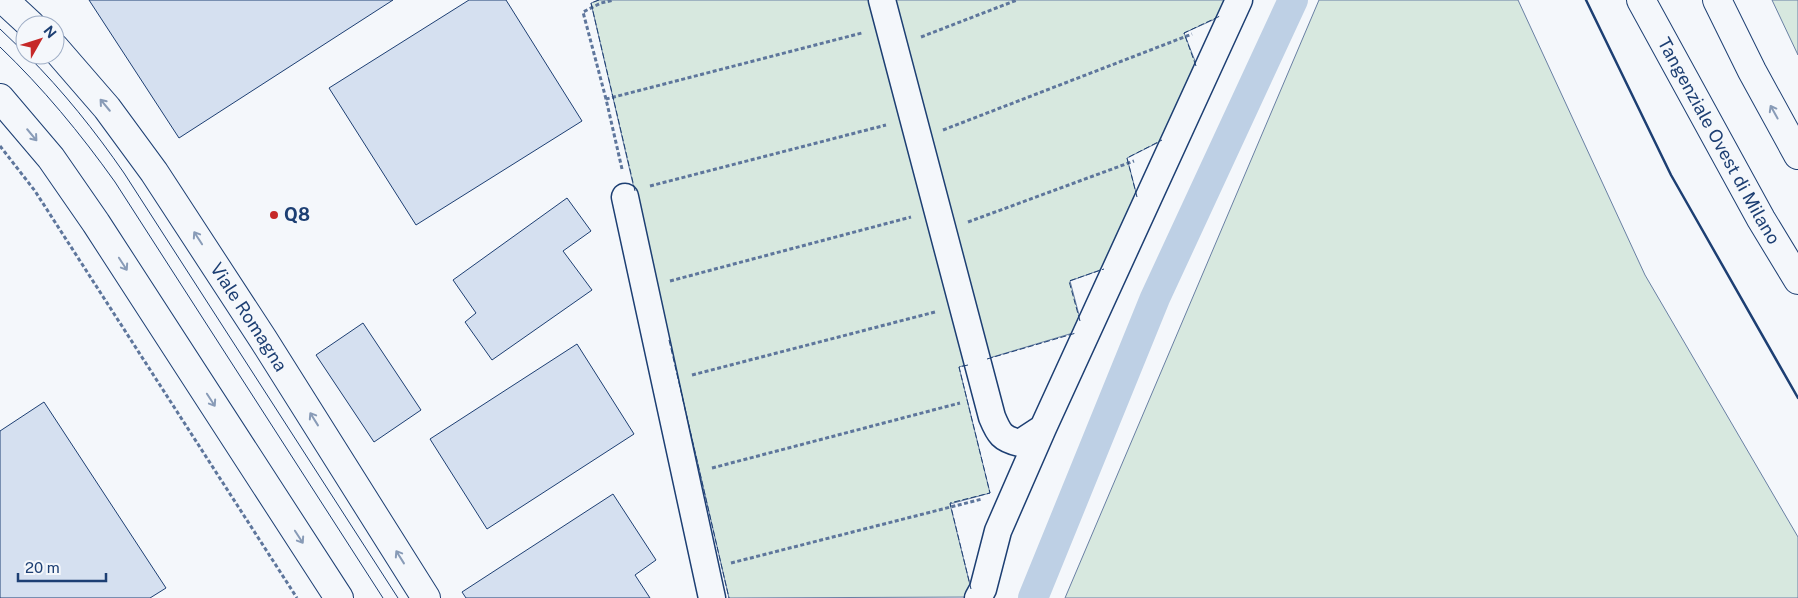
<svg xmlns="http://www.w3.org/2000/svg" width="1798" height="598" font-family="'Public Sans',sans-serif">
  <style>
    .green { fill: #d7e8df; stroke: #687fa3 }
    .lines { fill: none; stroke-linecap: round; stroke-linejoin: round }
    .canal { stroke: #bed0e5; stroke-width: 30 }
    .building { fill: #d5e0f0; stroke: #1d3f73 }
    .street-casing { stroke: #1d3f73; stroke-width: 29 }
    .secondary-casing { stroke: #1d3f73; stroke-width: 30 }
    .highway-casing { stroke: #1d3f73; stroke-width: 30 }
    .path { stroke: #5e769c; stroke-width: 3; stroke-dasharray: 4 2.5; stroke-linecap: butt }
    .street { stroke: #f4f7fb; stroke-width: 26 }
    .secondary { stroke: #f4f7fb; stroke-width: 28 }
    .highway { stroke: #f4f7fb; stroke-width: 28 }
    .tram { stroke: #1d3f73; stroke-width: 1 }
    .fence { stroke: #1d3f73; stroke-width: 1; stroke-dasharray: 6 2.5; stroke-linecap: butt }
    .wall { stroke: #1d3f73; stroke-width: 2.5 }
    .oneway { stroke: #889bb7 }
    .poi-dot { fill: #c62828; stroke: #f4f7fb; stroke-width: 2 }
    .labels { text-anchor: middle; stroke-width: 4; stroke-linejoin: round; paint-order: stroke }
    .street-label { font-size: 18px; fill: #1d3f73; stroke: #f4f7fb }
    .poi-label { font-size: 18px; font-weight: bold; fill: #1d3f73; stroke: #f4f7fb; text-anchor: start }
  </style>
  <rect width="100%" height="100%" fill="#f4f7fb"/>
  <path class="green" d="M 599,0 L 1230,0 L 1224,15 L 1184,33 L 1197,66 L 1165,139 L 1127,158 L 1138,200 L 1111,266 L 1070,281 L 1083,330 L 959,367 L 990,493 L 950,504 L 973,597 L 729,598 L 591,3 Z
    M 1319,0 L 1518,0 L 1645,275 L 1798,537 L 1798,598 L 1065,598 Z
    M 1772,0 L 1798,0 L 1798,55 Z"/>
  <g class="lines">
    <path class="canal" d="M 1033,598 L 1155,298 L 1293,0"/>
  </g>
  <path class="building" d="M 89,0 L 393,0 L 179,138 Z
    M 469,0 L 506,0 L 582,121 L 416,225 L 329,88 Z
    M 567,198 L 591,231 L 563,251 L 592,290 L 492,360 L 465,322 L 476,313 L 453,280 Z
    M 363,323 L 421,410 L 374,442 L 316,355 Z
    M 577,344 L 634,434 L 487,529 L 430,439 Z
    M 44,402 L 166,588 L 150,598 L 0,598 L 0,431 Z
    M 613,494 L 656,560 L 635,575 L 650,598 L 466,598 L 462,592 Z"/>
  <g class="lines">
    <defs>
      <path id="street" d="M 882,0 L 992,417 C 999,434 1002,439 1020,443 L 1043,428
        M 625,197 L 712,598
        M 978,598 L 983,589 L 998,531 L 1043,428 L 1239,0"/>
      <g id="secondary">
        <path d="M 4,0 L 31,25"/>
        <path id="s1" d="M 55,48 L 107,108 L 154,172 L 263,339 L 426,598"/>
        <path d="M 0,98 L 51,158 L 96,223 L 339,598"/>
      </g>
      <g id="highway">
        <path id="s2" d="M 1641,0 L 1761,219 L 1798,280"/>
        <path d="M 1717,0 L 1752,71 L 1798,155"/>
      </g>
    </defs>
    <use href="#street" class="street-casing"/>
    <use href="#secondary" class="secondary-casing"/>
    <use href="#highway" class="highway-casing"/>
    <path class="path" d="M 921,37 L 1017,0
      M 606,99 L 583,12 L 601,3 L 614,0
      M 943,130 L 1192,34
      M 0,146 L 35,191 L 297,598
      M 622,169 L 606,99 L 862,33
      M 650,186 L 886,125
      M 968,222 L 1134,161
      M 670,281 L 911,217
      M 692,375 L 935,312
      M 712,468 L 960,403
      M 731,563 L 982,499"/>
    <use href="#street" class="street"/>
    <use href="#secondary" class="secondary"/>
    <use href="#highway" class="highway"/>
    <path class="tram" d="M 0,29 L 25,53
      M 0,47 C 43,88 80,133 115,182 L 383,598
      M 27,55 C 63,91 95,131 124,173 L 398,598"/>
    <path class="fence" d="M 599,0 L 591,3 L 635,191
      M 1196,66 L 1184,33 L 1220,16
      M 1137,197 L 1127,158 L 1162,140
      M 1080,321 L 1069,281 L 1104,269
      M 669,340 L 729,598
      M 987,359 L 1076,333
      M 968,365 L 959,367 L 990,493 L 950,503 L 971,589"/>
    <path class="wall" d="M 1586,0 L 1671,175 L 1798,398"/>
  </g>
  <defs><path id="oneway-shaft" d="M-6 0H5M1.5-3L5.5 0L1.5 3" fill="none" stroke-width="1.6" stroke-linecap="round" stroke-linejoin="round" transform="scale(1.25)"/></defs>
  <g class="oneway">
    <use href="#oneway-shaft" transform="translate(105 105) rotate(-130)"/>
    <use href="#oneway-shaft" transform="translate(1774 112) rotate(-119)"/>
    <use href="#oneway-shaft" transform="translate(32 135) rotate(50)"/>
    <use href="#oneway-shaft" transform="translate(198 238) rotate(-123)"/>
    <use href="#oneway-shaft" transform="translate(123 264) rotate(57)"/>
    <use href="#oneway-shaft" transform="translate(211 400) rotate(57)"/>
    <use href="#oneway-shaft" transform="translate(314 419) rotate(-122)"/>
    <use href="#oneway-shaft" transform="translate(299 537) rotate(57)"/>
    <use href="#oneway-shaft" transform="translate(400 557) rotate(-122)"/>
  </g>
  <circle class="poi-dot" cx="274" cy="215" r="5"/>
  <g class="labels">
    <g class="street-label">
      <text dy="6" stroke="none"><textPath href="#s2" startOffset="161">Tangenziale Ovest di Milano</textPath></text>
      <text dy="6" stroke="none"><textPath href="#s1" startOffset="332">Viale Romagna</textPath></text>
    </g>
    <g class="poi-label">
      <text x="284" y="221">Q8</text>
    </g>
  </g>
  <g transform="translate(40 40) rotate(51)"><circle r="24" fill="#f4f7fb" stroke="#9eadc5"/>
  <path d="M0-4L9 19L0 12L-9 19Z" fill="#c62828"/>
  <text y="-8" font-size="14" font-weight="bold" text-anchor="middle" fill="#1d3f73">N</text>
  </g>
  <path d="M18 573v8h88v-8" fill="none" stroke="#1d3f73" stroke-width="2.5"/>
  <text x="25" y="573" font-size="15" fill="#1d3f73" stroke="#f4f7fb" stroke-width="4" paint-order="stroke">20 m</text>
</svg>
